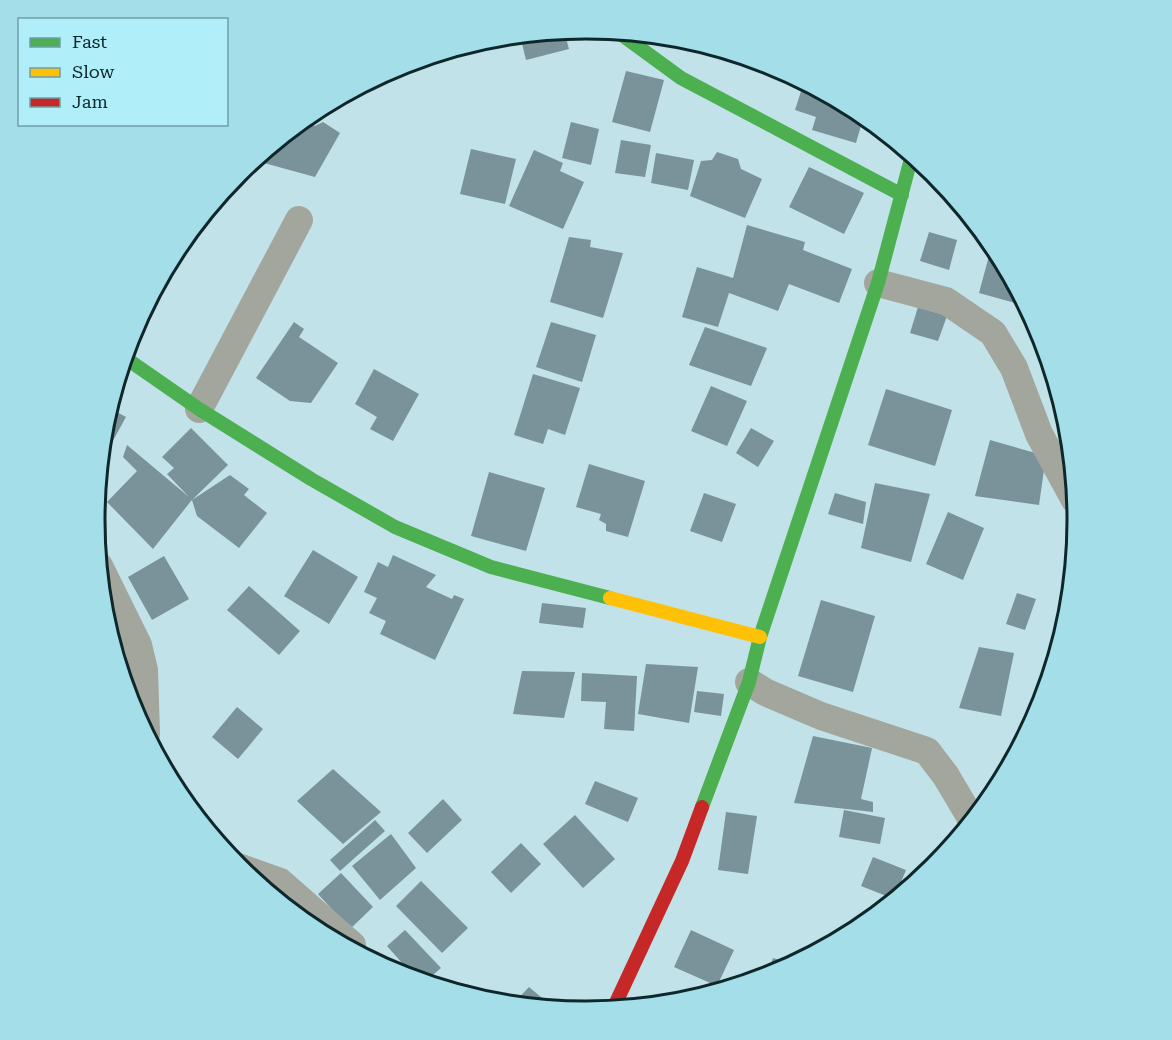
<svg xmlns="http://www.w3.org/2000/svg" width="1172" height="1040" font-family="'Roboto Serif',serif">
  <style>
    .building { fill: #7a9299 }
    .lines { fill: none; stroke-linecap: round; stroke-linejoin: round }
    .street { stroke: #a2a69c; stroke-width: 28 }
    .fast { stroke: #4caf50; stroke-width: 14 }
    .slow { stroke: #ffc107; stroke-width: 14 }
    .jam { stroke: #c62828; stroke-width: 14 }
    .rim { fill: none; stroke: #0e272b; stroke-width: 3 }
  </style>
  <rect width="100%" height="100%" fill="#c1e2e8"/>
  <path class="building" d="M 564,31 L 569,49 L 526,60 L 520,35 Z
    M 626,71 L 664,80 L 650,132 L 612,122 Z
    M 804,82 L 864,115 L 856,143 L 812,130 L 816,117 L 795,110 Z
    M 303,120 L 315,126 L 323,122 L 340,133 L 315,177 L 253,160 Z
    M 571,122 L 599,129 L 591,165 L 562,158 Z
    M 621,140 L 651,145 L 645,177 L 615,173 Z
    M 471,149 L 516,159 L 505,204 L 460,194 Z
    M 534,150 L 563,163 L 560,171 L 584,182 L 563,229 L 509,206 Z
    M 717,152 L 738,159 L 741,169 L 762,179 L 745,218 L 690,196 L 701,161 L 712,160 Z
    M 656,153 L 694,160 L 688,190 L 651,183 Z
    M 809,167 L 864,193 L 844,234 L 789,207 Z
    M 747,225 L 805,242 L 803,250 L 852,269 L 839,303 L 789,284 L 778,311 L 729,293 L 718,327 L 682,317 L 697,267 L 733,278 Z
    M 929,232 L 957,240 L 949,270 L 920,261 Z
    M 569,237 L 591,240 L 590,247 L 623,253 L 603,318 L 550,302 Z
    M 990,252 L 999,254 L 1026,306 L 979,293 Z
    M 918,307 L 947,316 L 938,341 L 910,333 Z
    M 294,322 L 304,329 L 299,337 L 338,363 L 311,403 L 290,401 L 256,378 Z
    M 551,322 L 596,335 L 582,382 L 536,367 Z
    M 705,327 L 767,348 L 751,386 L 689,365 Z
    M 374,369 L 419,394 L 393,441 L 370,429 L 377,417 L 355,404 Z
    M 533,374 L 580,388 L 565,435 L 548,429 L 543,444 L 514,435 Z
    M 711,386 L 747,401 L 727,446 L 691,431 Z
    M 886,389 L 952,410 L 935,466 L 868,445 Z
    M 109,408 L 126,417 L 105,455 L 101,453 L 104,424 Z
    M 191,428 L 228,465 L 191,501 L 153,549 L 107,502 L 137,471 L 123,457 L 127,445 L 189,497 L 167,474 L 174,468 L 162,457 Z
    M 751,428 L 774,441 L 758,467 L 736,453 Z
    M 990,440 L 1046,456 L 1039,505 L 975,496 Z
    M 589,464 L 645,481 L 628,537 L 606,531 L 606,524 L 599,520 L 601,514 L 576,507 Z
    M 489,472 L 545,488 L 526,551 L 471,536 Z
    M 230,475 L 249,489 L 244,495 L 267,513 L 239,548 L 197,516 L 192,500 Z
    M 99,476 L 107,494 L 97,499 Z
    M 875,483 L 930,494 L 911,562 L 861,548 Z
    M 704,493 L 736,504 L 722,542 L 690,531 Z
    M 835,493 L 866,502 L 863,524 L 828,514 Z
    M 948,512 L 984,528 L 963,580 L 926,564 Z
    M 313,550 L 358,577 L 329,624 L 284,596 Z
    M 393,555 L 436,575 L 426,587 L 452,599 L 454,595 L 464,599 L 435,660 L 380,634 L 386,621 L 369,613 L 377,598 L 364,592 L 378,562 L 388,567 Z
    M 164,556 L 189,599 L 152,620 L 128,577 Z
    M 249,586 L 300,631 L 279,655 L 227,610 Z
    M 1017,593 L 1036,599 L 1025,630 L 1006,624 Z
    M 821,600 L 875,616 L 853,692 L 798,676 Z
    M 103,602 L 121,636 L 112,641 L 104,616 Z
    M 542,603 L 586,608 L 583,628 L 539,623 Z
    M 979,647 L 1014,653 L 1001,716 L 959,708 Z
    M 646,664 L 698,667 L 689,723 L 638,714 Z
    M 522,671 L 575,672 L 564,718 L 513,714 Z
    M 582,673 L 637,676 L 634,731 L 604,729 L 606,702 L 581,701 Z
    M 697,691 L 724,694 L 721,716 L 694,712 Z
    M 237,707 L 263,729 L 238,759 L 212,737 Z
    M 813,736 L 872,748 L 861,799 L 873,802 L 873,812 L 794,803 Z
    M 333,769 L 381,812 L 343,844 L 297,801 Z
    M 595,781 L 638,798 L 628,822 L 585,804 Z
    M 443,799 L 462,820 L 427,853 L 408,833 Z
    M 844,810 L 885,818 L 880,844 L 839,837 Z
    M 726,812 L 757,816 L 748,874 L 718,870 Z
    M 575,815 L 615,859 L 583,888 L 543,844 Z
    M 375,820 L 385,831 L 340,871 L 330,860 Z
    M 391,834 L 416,868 L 380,900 L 352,866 Z
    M 945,840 L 953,844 L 925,874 Z
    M 521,843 L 541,864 L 511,893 L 491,872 Z
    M 873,857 L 906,870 L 894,899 L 861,886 Z
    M 341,873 L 373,907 L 350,929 L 318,894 Z
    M 421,881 L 468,928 L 442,953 L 396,906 Z
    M 405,930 L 441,968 L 425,982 L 405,976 L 410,972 L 387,946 Z
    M 691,930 L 734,950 L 717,986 L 674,967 Z
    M 773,958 L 793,964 L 767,976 Z
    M 529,987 L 554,1008 L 513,1004 Z"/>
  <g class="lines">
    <path class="street" d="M 878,283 L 946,301 L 993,333 L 1014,368 L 1039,434 L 1075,500
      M 199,409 L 299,220
      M 99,566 L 138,645 L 144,670 L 146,734
      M 749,682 L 765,692 L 821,716 L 927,751 L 946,776 L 972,820
      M 238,867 L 280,882 L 352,945"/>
    <path class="fast" d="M 618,32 L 681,78 L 902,195
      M 124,357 L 199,409 L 311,479 L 395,527 L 491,567 L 610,598
      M 702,807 L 749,682 L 760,637 L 878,283 L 912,155"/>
    <path class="slow" d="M 610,598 L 760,637"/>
    <path class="jam" d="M 613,1009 L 682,861 L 702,807"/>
  </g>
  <path d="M0 0H1172V1040H0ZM105 520a481 481 0 1 1 962 0a481 481 0 1 1-962 0Z" fill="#a3dee9" fill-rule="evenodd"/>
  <path class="rim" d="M105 520a481 481 0 1 1 962 0a481 481 0 1 1-962 0Z"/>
  <rect x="18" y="18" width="210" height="108" fill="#b0eef9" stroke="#6f9ea7" stroke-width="1.5"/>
  <rect x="30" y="38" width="30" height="9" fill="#4caf50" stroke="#6f9ea7" stroke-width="1.5"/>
  <text x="72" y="48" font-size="18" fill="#0e272b">Fast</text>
  <rect x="30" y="68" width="30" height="9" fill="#ffc107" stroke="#6f9ea7" stroke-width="1.5"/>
  <text x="72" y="78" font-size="18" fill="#0e272b">Slow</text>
  <rect x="30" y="98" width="30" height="9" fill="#c62828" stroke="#6f9ea7" stroke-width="1.5"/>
  <text x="72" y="108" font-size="18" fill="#0e272b">Jam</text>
</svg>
